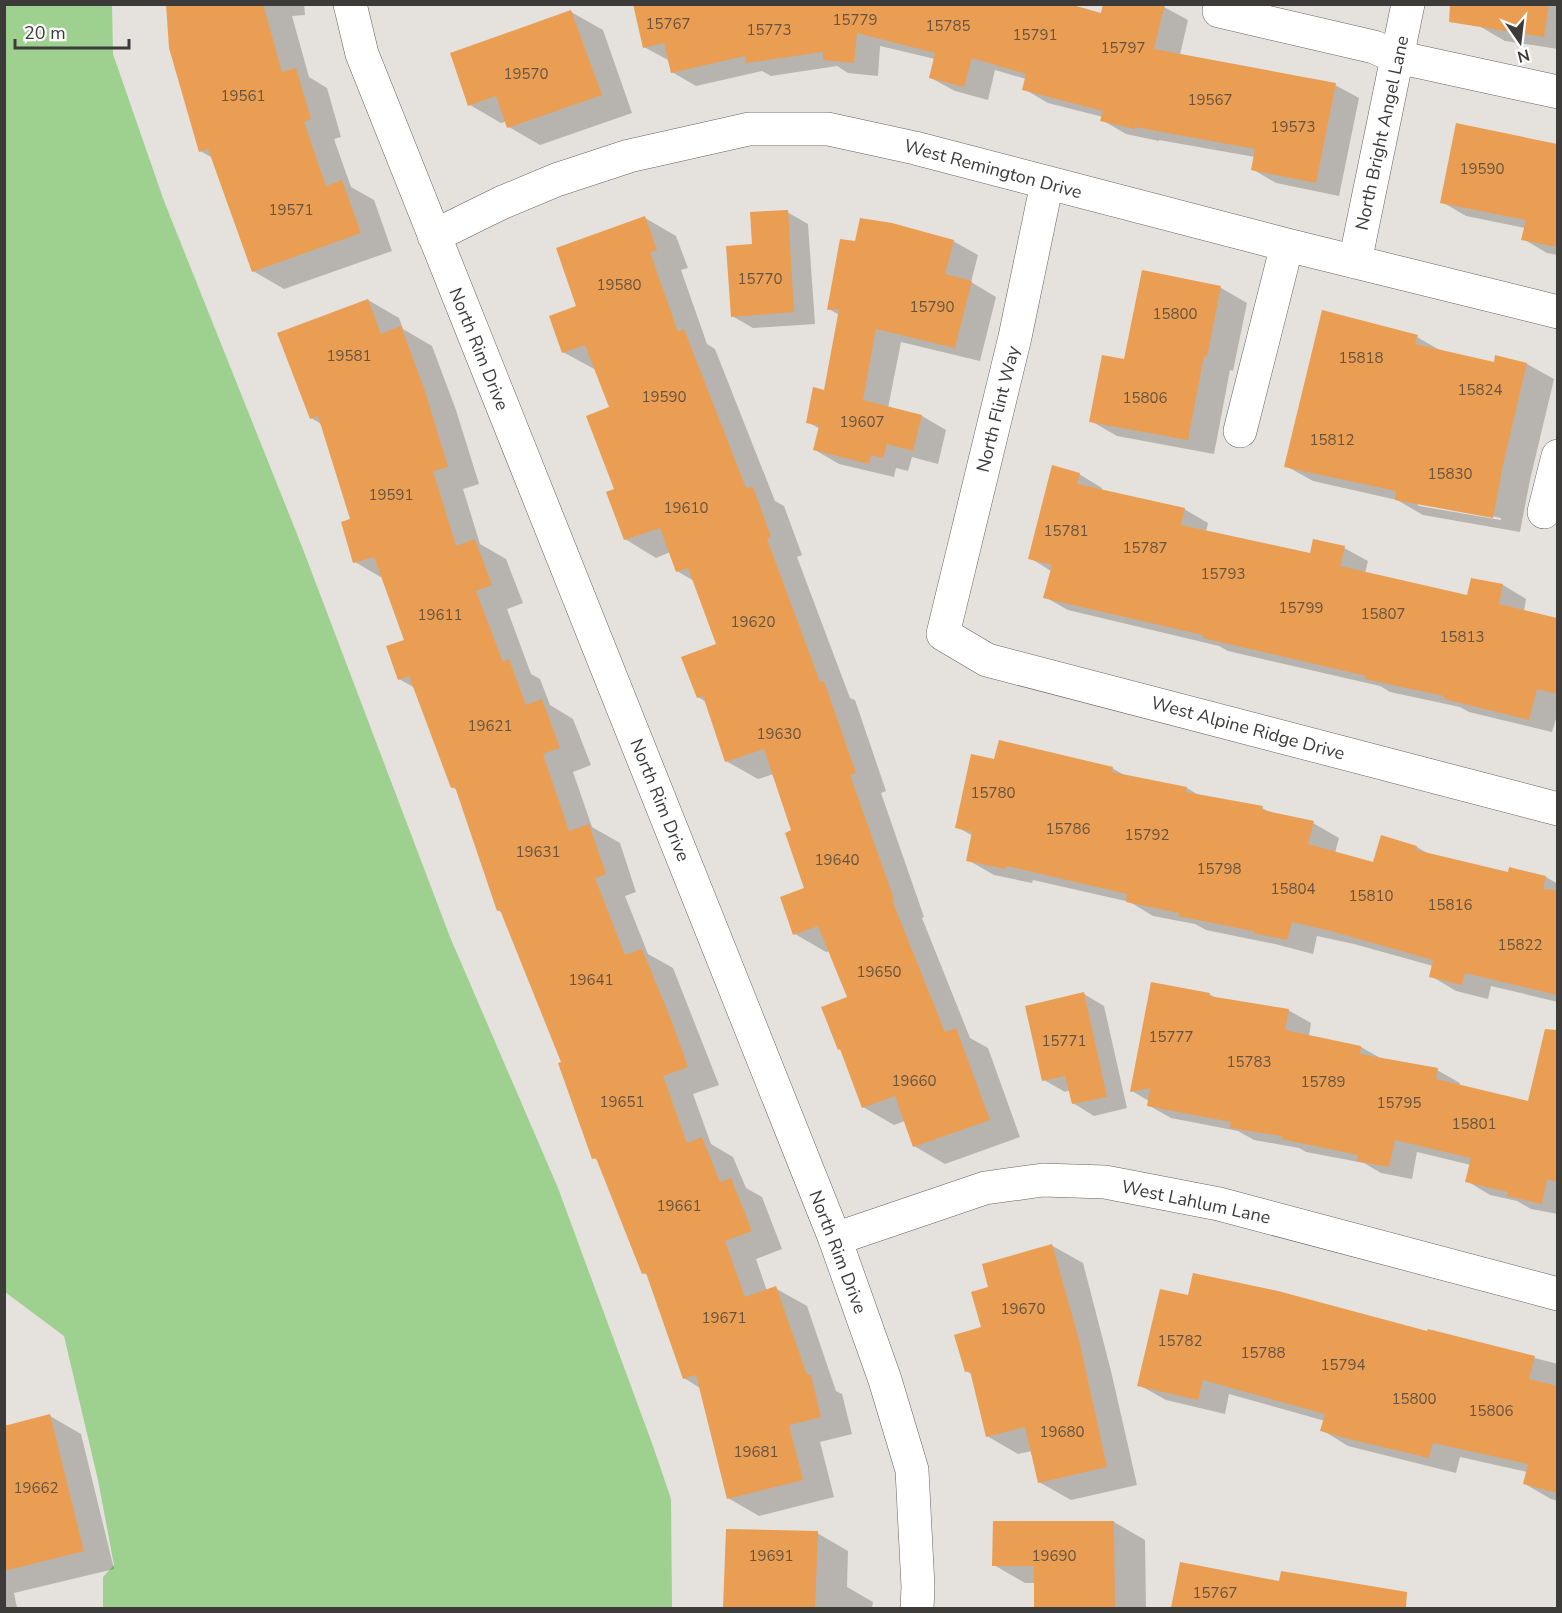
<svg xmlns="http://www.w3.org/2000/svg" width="1562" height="1613" font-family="'Nunito Sans',sans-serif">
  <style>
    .green { fill: #9ed090 }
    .shadow { fill: #0003; fill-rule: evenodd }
    .building { fill: #e99e53 }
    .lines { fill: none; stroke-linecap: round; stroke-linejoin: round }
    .minor-casing { stroke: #676361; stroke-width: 34 }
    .minor { stroke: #fff; stroke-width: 33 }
    .labels { text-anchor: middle; stroke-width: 4.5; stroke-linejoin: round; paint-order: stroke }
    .number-label { font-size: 15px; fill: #675440 }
    .street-label { font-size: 18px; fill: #3c3b39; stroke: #fff }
  </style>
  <rect width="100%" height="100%" fill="#e5e1dd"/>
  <path class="green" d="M 5,4 L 112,5 L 113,54 L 164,201 L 301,544 L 450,937 L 558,1188 L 653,1446 L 671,1499 L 672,1608 L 103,1608 L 103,1577 L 114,1565 L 98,1480 L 64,1336 L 5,1292 Z"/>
  <path class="shadow" d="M 167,4 L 304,4 L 305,15 L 292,16 L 309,77 L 327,88 L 341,137 L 334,139 L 351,187 L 374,200 L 392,251 L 284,289 L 253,271 L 213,158 L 200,151 Z
    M 635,4 L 1102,15 L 1164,7 L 1188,20 L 1180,55 L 1335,85 L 1359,98 L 1339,196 L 1276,183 L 1252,169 L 1255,157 L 1159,140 L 1159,141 L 1126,134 L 1102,120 L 1103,117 L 1048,103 L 1024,89 L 1026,79 L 995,70 L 988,100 L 955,91 L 931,78 L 935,59 L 880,46 L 878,76 L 848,73 L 837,66 L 771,76 L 762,71 L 696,86 L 672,72 L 668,60 L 644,47 Z
    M 1482,4 L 1558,4 L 1558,49 L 1505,41 L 1479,26 Z
    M 571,12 L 603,30 L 632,113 L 540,145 L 509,127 L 507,121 L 501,123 L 470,105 Z
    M 1458,125 L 1558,145 L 1558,255 L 1547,253 L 1523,239 L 1525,228 L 1466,216 L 1442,202 Z
    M 787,212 L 808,224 L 815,324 L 753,328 L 732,316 L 753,245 Z
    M 645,218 L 676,236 L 688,268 L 681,270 L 707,344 L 715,349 L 775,501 L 784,506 L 802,555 L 797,557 L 850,698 L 855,700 L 886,791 L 881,793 L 924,917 L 922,918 L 970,1038 L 988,1048 L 1020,1137 L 945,1164 L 914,1146 L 905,1121 L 894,1125 L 863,1107 L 843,1052 L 839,1049 L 849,998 L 830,951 L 826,952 L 795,934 L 806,889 L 793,831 L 774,774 L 758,779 L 726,761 L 706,702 L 698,697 L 718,645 L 694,581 L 677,571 L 670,552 L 656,558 L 625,539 L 616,490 L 611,407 L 596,370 L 563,352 L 578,307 Z
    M 953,241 L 978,255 L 971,282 L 996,297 L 980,361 L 901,342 L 888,408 L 922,416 L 946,430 L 938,464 L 912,457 L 908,471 L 896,468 L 894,477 L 839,464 L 815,450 L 820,429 L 808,422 L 825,392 L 839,315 L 829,309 L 857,243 Z
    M 1143,272 L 1221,288 L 1247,303 L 1233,371 L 1230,370 L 1214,454 L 1117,436 L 1091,421 L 1125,361 Z
    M 368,300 L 399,318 L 403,329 L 432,346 L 456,410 L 479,484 L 463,489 L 480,544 L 506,559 L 523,603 L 507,609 L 531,674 L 540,679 L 550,705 L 573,719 L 591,765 L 573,772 L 592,827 L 620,843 L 636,892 L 625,896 L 648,954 L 673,968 L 719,1085 L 693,1094 L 711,1144 L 733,1157 L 746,1188 L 762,1197 L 782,1249 L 756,1259 L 767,1291 L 775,1288 L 807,1306 L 836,1391 L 842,1394 L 852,1434 L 820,1442 L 834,1497 L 759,1516 L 728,1498 L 700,1388 L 684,1378 L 649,1276 L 644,1273 L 599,1161 L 594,1158 L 563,1063 L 502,913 L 498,910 L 457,790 L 452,787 L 415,688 L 399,679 L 406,641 L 384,579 L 355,562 L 352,520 L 323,425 L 311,418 Z
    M 1417,337 L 1443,352 L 1495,364 L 1496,357 L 1527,364 L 1554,379 L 1530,480 L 1520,532 L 1423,515 L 1397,500 L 1313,481 L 1286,466 ZM 1415,502 L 1501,518 L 1501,520 L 1419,506 Z
    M 1079,474 L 1102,488 L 1102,491 L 1184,509 L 1208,523 L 1206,532 L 1311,555 L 1344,548 L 1368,561 L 1365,573 L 1469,597 L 1472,580 L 1503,585 L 1526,599 L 1524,611 L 1558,620 L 1558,712 L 1552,732 L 1469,712 L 1460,707 L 1390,692 L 1380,686 L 1228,651 L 1219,646 L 1068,610 L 1045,597 L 1051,571 L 1030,558 Z
    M 995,761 L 1112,768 L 1126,776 L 1187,788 L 1200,796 L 1262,808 L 1272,813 L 1313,823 L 1339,838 L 1335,853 L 1374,864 L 1417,847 L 1432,856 L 1509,874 L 1510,869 L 1546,877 L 1558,884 L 1558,1002 L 1491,986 L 1488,999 L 1456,991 L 1431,976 L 1433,966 L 1354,944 L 1317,936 L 1313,954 L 1275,944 L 1206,930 L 1195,924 L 1153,916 L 1130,902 L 1033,880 L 1032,883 L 994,875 L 968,860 L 973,836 L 957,827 Z
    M 1084,994 L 1104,1006 L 1127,1108 L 1094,1116 L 1073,1103 L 1070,1090 L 1065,1092 L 1044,1080 Z
    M 1209,994 L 1218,999 L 1288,1010 L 1311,1023 L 1309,1036 L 1361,1047 L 1382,1059 L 1437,1070 L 1460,1083 L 1459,1086 L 1530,1103 L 1536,1075 L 1558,1080 L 1558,1214 L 1531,1209 L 1517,1201 L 1490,1195 L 1467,1181 L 1471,1165 L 1417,1152 L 1412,1179 L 1381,1173 L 1364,1163 L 1306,1152 L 1299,1148 L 1254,1140 L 1238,1131 L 1171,1118 L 1148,1105 L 1149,1101 L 1132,1091 Z
    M 1051,1245 L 1083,1263 L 1111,1371 L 1137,1485 L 1071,1500 L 1039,1482 L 1032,1451 L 1018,1454 L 987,1436 L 973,1375 L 966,1371 L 983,1328 Z
    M 1189,1297 L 1428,1332 L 1429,1331 L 1558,1364 L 1558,1501 L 1551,1499 L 1525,1484 L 1527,1472 L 1460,1457 L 1456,1473 L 1348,1446 L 1322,1430 L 1325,1421 L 1229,1394 L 1225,1414 L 1166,1400 L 1139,1385 Z
    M 50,1416 L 81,1434 L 114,1569 L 14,1593 L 17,1608 L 4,1608 L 4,1427 Z
    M 1114,1522 L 1145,1540 L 1146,1608 L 1035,1608 L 1035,1583 L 1025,1583 L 994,1565 Z
    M 728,1530 L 817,1533 L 848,1551 L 847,1587 L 873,1602 L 872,1608 L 725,1608 Z
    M 1181,1564 L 1397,1604 L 1397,1608 L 1172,1608 Z"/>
  <path class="building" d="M 166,4 L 263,4 L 282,72 L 296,68 L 311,119 L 304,122 L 326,186 L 342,180 L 361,233 L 252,272 L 208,149 L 199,152 L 169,48 Z
    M 633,4 L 1069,4 L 1101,13 L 1103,4 L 1165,4 L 1154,49 L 1336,83 L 1316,183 L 1251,170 L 1255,149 L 1135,127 L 1135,129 L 1100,121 L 1103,111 L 1022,90 L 1026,74 L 972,58 L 964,87 L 929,78 L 935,53 L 857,33 L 854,63 L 823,60 L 823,52 L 746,63 L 745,56 L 671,73 L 664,43 L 643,48 Z
    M 1450,4 L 1549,4 L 1544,37 L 1449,22 Z
    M 571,10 L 602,95 L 507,128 L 496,96 L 468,106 L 450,53 Z
    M 1456,123 L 1557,144 L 1557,247 L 1521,240 L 1526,220 L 1440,203 Z
    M 788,210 L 794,312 L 731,317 L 726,246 L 752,244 L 750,212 Z
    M 645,216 L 657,250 L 650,252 L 678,332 L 684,329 L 746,488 L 753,487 L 771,537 L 767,539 L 820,682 L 824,681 L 856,773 L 850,775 L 894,899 L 892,900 L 945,1032 L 956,1028 L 990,1120 L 913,1147 L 895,1096 L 862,1108 L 840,1049 L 838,1050 L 821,1007 L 847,997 L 818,926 L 793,935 L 780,897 L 804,888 L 785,833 L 791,830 L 764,749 L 725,762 L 703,696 L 697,698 L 681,657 L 716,644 L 688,568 L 676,572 L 660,528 L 624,540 L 606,492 L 614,489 L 586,416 L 609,407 L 585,345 L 562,353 L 549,316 L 576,306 L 556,248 Z
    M 860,218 L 892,223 L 954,240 L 945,274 L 972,281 L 955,348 L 876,329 L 863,400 L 922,415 L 913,451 L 887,444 L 883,458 L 871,455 L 869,464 L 813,450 L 819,426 L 806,423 L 813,387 L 824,390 L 839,309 L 827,310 L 840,239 L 855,241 Z
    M 1142,270 L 1221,286 L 1207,357 L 1204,356 L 1188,440 L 1089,422 L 1102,355 L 1124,359 Z
    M 368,299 L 381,334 L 401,326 L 425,391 L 448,467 L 433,471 L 456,546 L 475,539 L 492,585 L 476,591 L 503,662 L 509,659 L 526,705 L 542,699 L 560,748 L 543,754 L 569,831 L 589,824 L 606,874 L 595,878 L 625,955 L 642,949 L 672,1022 L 688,1067 L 663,1076 L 687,1143 L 702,1137 L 720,1182 L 731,1178 L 752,1231 L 725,1241 L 745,1297 L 776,1286 L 807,1375 L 811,1375 L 821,1417 L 789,1425 L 803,1480 L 727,1499 L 696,1375 L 683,1379 L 646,1273 L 642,1274 L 596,1158 L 592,1159 L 558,1063 L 561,1062 L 500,910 L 497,911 L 455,787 L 451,788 L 409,676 L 398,680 L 386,646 L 404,640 L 374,557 L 353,563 L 341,522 L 350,519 L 318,416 L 310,419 L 277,333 Z
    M 1322,310 L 1418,335 L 1415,344 L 1494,362 L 1495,355 L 1527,363 L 1503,465 L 1493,518 L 1395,500 L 1396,491 L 1284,467 Z
    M 1052,465 L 1080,473 L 1077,484 L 1185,508 L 1181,525 L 1310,553 L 1313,539 L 1345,546 L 1340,566 L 1467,595 L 1471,578 L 1503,584 L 1499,604 L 1557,618 L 1557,694 L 1537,689 L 1529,720 L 1444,699 L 1444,696 L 1365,679 L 1366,676 L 1203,638 L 1203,635 L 1043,598 L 1052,565 L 1028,559 Z
    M 999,740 L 1113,767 L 1112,772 L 1187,787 L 1186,792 L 1263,806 L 1262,810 L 1314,821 L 1308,844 L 1373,862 L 1381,835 L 1417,846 L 1416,850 L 1508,872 L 1509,867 L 1546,876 L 1543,889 L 1557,890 L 1557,995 L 1465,973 L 1462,985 L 1429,977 L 1433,960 L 1327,930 L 1292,922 L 1287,940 L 1253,933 L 1253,931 L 1178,916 L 1179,913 L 1126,902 L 1127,894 L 1007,866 L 1006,869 L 966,861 L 972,832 L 955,828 L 971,754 L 994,759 Z
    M 1151,982 L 1210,993 L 1209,996 L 1289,1009 L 1285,1030 L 1361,1046 L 1360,1054 L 1438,1068 L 1436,1079 L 1528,1101 L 1545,1029 L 1557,1030 L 1557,1182 L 1547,1179 L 1542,1204 L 1507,1196 L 1508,1192 L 1465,1182 L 1471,1158 L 1395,1140 L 1389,1167 L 1356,1161 L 1358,1155 L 1281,1139 L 1282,1136 L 1230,1128 L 1231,1122 L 1147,1106 L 1150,1088 L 1130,1092 Z
    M 1084,992 L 1107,1097 L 1072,1104 L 1065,1076 L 1042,1081 L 1025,1006 Z
    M 1052,1244 L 1079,1340 L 1107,1467 L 1038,1483 L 1025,1427 L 986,1437 L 970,1371 L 965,1372 L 954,1335 L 981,1327 L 971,1292 L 988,1287 L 982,1264 Z
    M 1193,1273 L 1278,1291 L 1427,1331 L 1428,1329 L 1535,1356 L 1529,1379 L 1557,1386 L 1557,1493 L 1523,1484 L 1528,1464 L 1433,1443 L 1429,1458 L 1353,1440 L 1320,1431 L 1325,1414 L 1203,1380 L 1198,1400 L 1137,1386 L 1160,1289 L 1188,1295 Z
    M 50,1414 L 84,1551 L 4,1571 L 4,1426 Z
    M 993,1521 L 1114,1521 L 1115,1608 L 1034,1608 L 1034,1566 L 992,1566 Z
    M 726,1529 L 818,1531 L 815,1608 L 723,1608 Z
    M 1180,1562 L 1279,1581 L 1281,1571 L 1407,1592 L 1406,1608 L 1171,1608 Z"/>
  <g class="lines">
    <defs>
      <path id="minor" d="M 350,4 L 362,54 L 835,1239 L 885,1380 L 912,1470 L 918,1587 L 917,1608
        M 1219,11 L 1374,47 L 1397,57 L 1558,92
        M 1047,183 L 1015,337 L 943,634 L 987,660 L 1558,809
        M 434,236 L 501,203 L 556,180 L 629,156 L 749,129 L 828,129 L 915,148 L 1287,245 L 1558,312
        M 1355,262 L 1408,4
        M 1240,431 L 1287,245
        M 1544,512 L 1558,456
        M 835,1239 L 985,1188 L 1043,1180 L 1105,1182 L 1219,1204 L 1558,1294"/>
    </defs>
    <use href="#minor" class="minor-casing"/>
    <use href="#minor" class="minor"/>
  </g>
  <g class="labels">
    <g class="number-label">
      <text x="855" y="25">15779</text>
      <text x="668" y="29">15767</text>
      <text x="948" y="31">15785</text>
      <text x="769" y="35">15773</text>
      <text x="1035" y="40">15791</text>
      <text x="1123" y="53">15797</text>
      <text x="526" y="79">19570</text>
      <text x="243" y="101">19561</text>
      <text x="1210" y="105">19567</text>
      <text x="1293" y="132">19573</text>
      <text x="1482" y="174">19590</text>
      <text x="291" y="215">19571</text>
      <text x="760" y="284">15770</text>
      <text x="619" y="290">19580</text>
      <text x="932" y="312">15790</text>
      <text x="1175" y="319">15800</text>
      <text x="349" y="361">19581</text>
      <text x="1361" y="363">15818</text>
      <text x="1480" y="395">15824</text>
      <text x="664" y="402">19590</text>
      <text x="1145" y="403">15806</text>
      <text x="862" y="427">19607</text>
      <text x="1332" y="445">15812</text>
      <text x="1450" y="479">15830</text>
      <text x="391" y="500">19591</text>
      <text x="686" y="513">19610</text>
      <text x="1066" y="536">15781</text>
      <text x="1145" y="553">15787</text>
      <text x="1223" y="579">15793</text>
      <text x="1301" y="613">15799</text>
      <text x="1383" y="619">15807</text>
      <text x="440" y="620">19611</text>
      <text x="753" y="627">19620</text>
      <text x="1462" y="642">15813</text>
      <text x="490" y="731">19621</text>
      <text x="779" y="739">19630</text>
      <text x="993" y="798">15780</text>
      <text x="1068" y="834">15786</text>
      <text x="1147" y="840">15792</text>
      <text x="538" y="857">19631</text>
      <text x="837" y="865">19640</text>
      <text x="1219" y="874">15798</text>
      <text x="1293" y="894">15804</text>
      <text x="1371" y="901">15810</text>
      <text x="1450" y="910">15816</text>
      <text x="1520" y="950">15822</text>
      <text x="879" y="977">19650</text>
      <text x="591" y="985">19641</text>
      <text x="1171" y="1042">15777</text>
      <text x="1064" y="1046">15771</text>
      <text x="1249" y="1067">15783</text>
      <text x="914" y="1086">19660</text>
      <text x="1323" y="1087">15789</text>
      <text x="622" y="1107">19651</text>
      <text x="1399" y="1108">15795</text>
      <text x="1474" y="1129">15801</text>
      <text x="679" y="1211">19661</text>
      <text x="1023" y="1314">19670</text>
      <text x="724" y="1323">19671</text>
      <text x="1180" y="1346">15782</text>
      <text x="1263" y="1358">15788</text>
      <text x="1343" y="1370">15794</text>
      <text x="1414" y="1404">15800</text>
      <text x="1491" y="1416">15806</text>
      <text x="1062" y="1437">19680</text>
      <text x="756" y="1457">19681</text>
      <text x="36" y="1493">19662</text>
      <text x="771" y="1561">19691</text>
      <text x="1054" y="1561">19690</text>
      <text x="1215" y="1598">15767</text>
    </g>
    <g class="street-label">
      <text transform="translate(1382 133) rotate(-78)" y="6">North Bright Angel Lane</text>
      <text transform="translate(993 169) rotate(15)" y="6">West Remington Drive</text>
      <text transform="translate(479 349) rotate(68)" y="6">North Rim Drive</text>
      <text transform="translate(998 409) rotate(-76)" y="6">North Flint Way</text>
      <text transform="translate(1248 728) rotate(15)" y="6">West Alpine Ridge Drive</text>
      <text transform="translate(660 800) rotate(68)" y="6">North Rim Drive</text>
      <text transform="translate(1196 1202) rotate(12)" y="6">West Lahlum Lane</text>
      <text transform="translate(838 1252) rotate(69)" y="6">North Rim Drive</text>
    </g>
  </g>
  <rect width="1562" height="1613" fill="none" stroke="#3c3b39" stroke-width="12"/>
  <g transform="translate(1520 42) rotate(166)" stroke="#ffffff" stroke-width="4.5" paint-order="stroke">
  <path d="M0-4.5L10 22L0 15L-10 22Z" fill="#3c3b39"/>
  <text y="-9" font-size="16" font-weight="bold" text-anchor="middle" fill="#3c3b39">N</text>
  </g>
  <path d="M15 39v9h114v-9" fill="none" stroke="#3c3b39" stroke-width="3"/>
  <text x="24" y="39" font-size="18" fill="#3c3b39" stroke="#ffffff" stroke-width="4.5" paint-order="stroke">20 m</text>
</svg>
